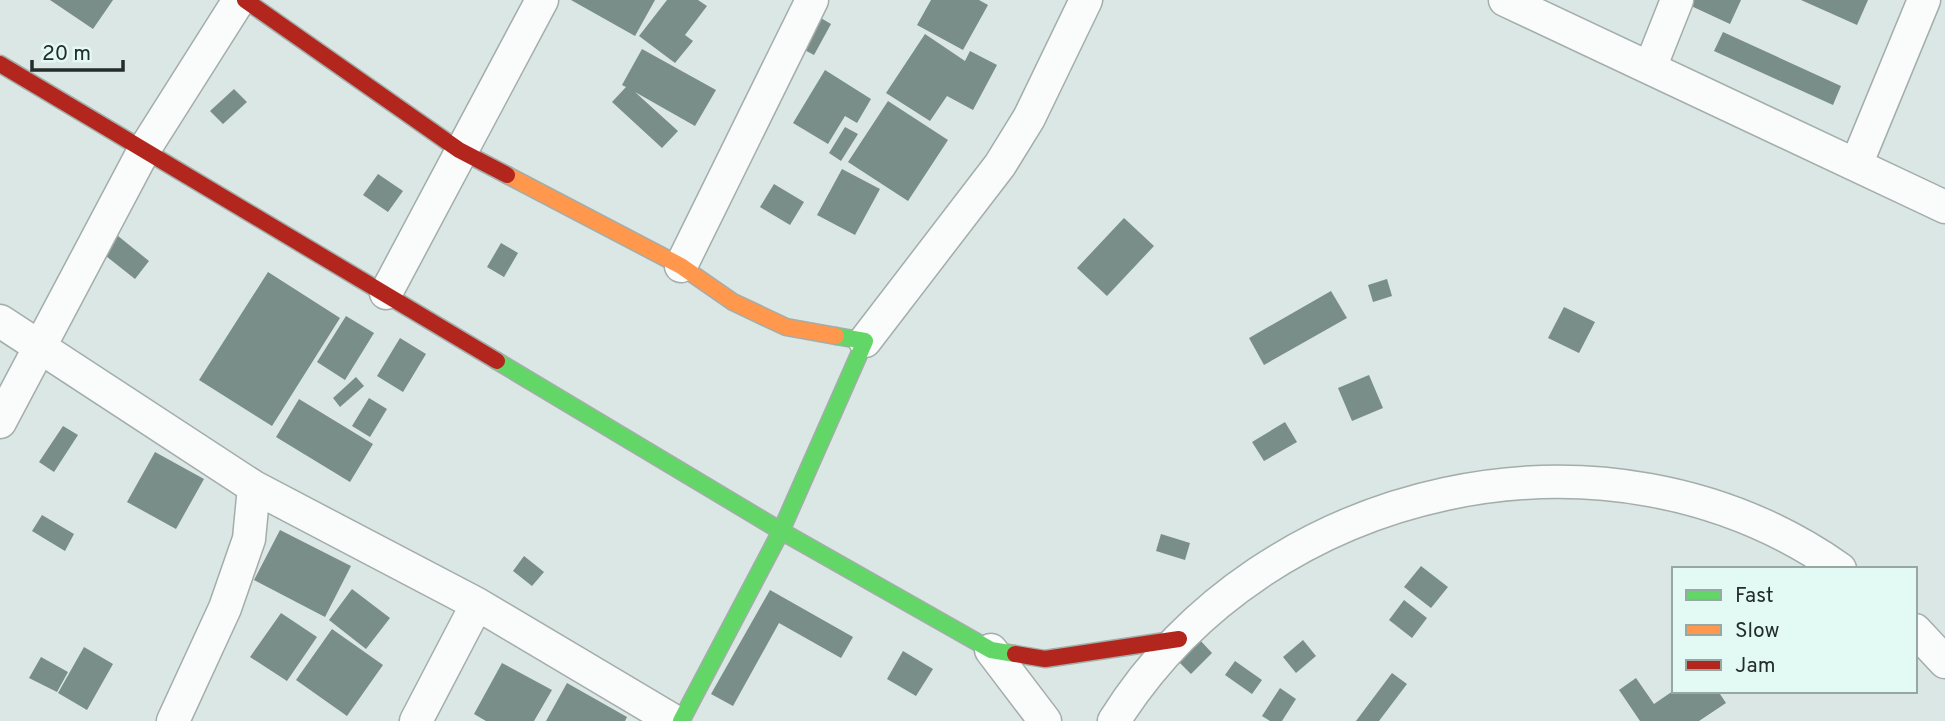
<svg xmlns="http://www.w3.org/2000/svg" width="1945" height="721" font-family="Overpass,sans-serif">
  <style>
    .building { fill: #798d89 }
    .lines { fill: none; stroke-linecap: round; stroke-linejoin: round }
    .street-casing { stroke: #a3adaa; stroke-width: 35 }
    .fast-casing { stroke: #a3adaa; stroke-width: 19 }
    .slow-casing { stroke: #a3adaa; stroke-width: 19 }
    .jam-casing { stroke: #a3adaa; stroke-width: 19 }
    .street { stroke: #fafbfb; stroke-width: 32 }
    .fast { stroke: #63d668; stroke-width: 16 }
    .slow { stroke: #ff974d; stroke-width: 16 }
    .jam { stroke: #b3261e; stroke-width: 16 }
  </style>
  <rect width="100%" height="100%" fill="#dbe7e4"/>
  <path class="building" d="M 50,0 L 113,0 L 93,29 Z
    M 571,0 L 655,0 L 635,36 Z
    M 667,0 L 698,0 L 707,6 L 685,35 L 693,41 L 675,63 L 639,36 Z
    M 931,0 L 979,0 L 988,5 L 963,50 L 917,25 Z
    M 1692,0 L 1741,0 L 1730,24 L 1689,5 Z
    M 1801,0 L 1868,0 L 1857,25 Z
    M 814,14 L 831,24 L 814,55 L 797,46 Z
    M 1723,32 L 1841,86 L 1833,105 L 1714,51 Z
    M 925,34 L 965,61 L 970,51 L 997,65 L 973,110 L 947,96 L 930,121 L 886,93 Z
    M 642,49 L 716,90 L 695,126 L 635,92 L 678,131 L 662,148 L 612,102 L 626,87 L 622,85 Z
    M 825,70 L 871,99 L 857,123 L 845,116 L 828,144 L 793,123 Z
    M 234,89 L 247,102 L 223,124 L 210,111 Z
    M 888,101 L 948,140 L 908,201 L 848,162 Z
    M 845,127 L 858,134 L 841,161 L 829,153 Z
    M 842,169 L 880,189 L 855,235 L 817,215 Z
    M 378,174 L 403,191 L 388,212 L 363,195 Z
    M 774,184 L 804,202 L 790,225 L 760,207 Z
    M 1124,218 L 1154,246 L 1107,296 L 1077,268 Z
    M 102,223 L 149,261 L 135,279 L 87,241 Z
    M 501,243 L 518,253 L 504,277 L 487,267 Z
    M 268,272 L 340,318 L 272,426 L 199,380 Z
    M 1387,279 L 1392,296 L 1373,302 L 1368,285 Z
    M 1331,291 L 1347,318 L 1264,365 L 1249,338 Z
    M 1564,307 L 1595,322 L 1579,353 L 1548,338 Z
    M 346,316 L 374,333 L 345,380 L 317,362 Z
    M 400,338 L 426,354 L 403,392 L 377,376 Z
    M 1369,375 L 1383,408 L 1352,421 L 1338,388 Z
    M 356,377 L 364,386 L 340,407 L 333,398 Z
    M 369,398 L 387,409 L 370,437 L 352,426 Z
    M 299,399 L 373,444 L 350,482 L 276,437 Z
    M 1285,422 L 1297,442 L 1264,461 L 1252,442 Z
    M 63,426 L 78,435 L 54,472 L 39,462 Z
    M 155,452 L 204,479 L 176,529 L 127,502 Z
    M 42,515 L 74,534 L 65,551 L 32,531 Z
    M 280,530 L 351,566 L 325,617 L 254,580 Z
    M 1161,534 L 1190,543 L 1185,560 L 1156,551 Z
    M 524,556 L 544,572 L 532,586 L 513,571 Z
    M 1421,566 L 1448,587 L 1431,608 L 1404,587 Z
    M 352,589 L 390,618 L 366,649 L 329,620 Z
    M 770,590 L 853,637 L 841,658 L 779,623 L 733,706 L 711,694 Z
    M 1404,600 L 1427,618 L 1412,638 L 1389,620 Z
    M 281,613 L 317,637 L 287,681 L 250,657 Z
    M 332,629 L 383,665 L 347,716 L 296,680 Z
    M 1198,638 L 1212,653 L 1191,674 L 1176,659 Z
    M 1303,640 L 1316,656 L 1296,673 L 1283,657 Z
    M 84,647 L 113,664 L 87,710 L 58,693 Z
    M 903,651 L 933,669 L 916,696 L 887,679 Z
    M 41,657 L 68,672 L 57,692 L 29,678 Z
    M 1235,661 L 1262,680 L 1252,694 L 1225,675 Z
    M 502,663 L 552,690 L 534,721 L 486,721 L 474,714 Z
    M 1392,673 L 1407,684 L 1379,721 L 1356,721 Z
    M 1636,678 L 1654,704 L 1673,691 L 1718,691 L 1726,703 L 1699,721 L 1640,721 L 1619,690 Z
    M 567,683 L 627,717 L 625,721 L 546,721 Z
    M 1280,688 L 1296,699 L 1282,721 L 1270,721 L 1262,716 Z"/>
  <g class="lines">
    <defs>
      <path id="street" d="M 1505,0 L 1945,207
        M 1650,68 L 1677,0
        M 1856,165 L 1924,0
        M 681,266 L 812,0
        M 386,293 L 542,0
        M 0,321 L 254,487 L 477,604 L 674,721
        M 865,341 L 1000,165 L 1029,118 L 1086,0
        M 0,422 L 144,150 L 239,0
        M 1915,630 L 1945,662
        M 991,650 L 1045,721
        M 173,721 L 225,608 L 249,539 L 254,487
        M 416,721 L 477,604
        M 1114,721 C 1264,482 1607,405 1840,569"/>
      <path id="fast" d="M 497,361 L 781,531 L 991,650 L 1015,654
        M 681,721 L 781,531 L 865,341 L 836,336"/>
      <path id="slow" d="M 507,175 L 681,266 L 733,302 L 786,327 L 836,336"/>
      <path id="jam" d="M 245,0 L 459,150 L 507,175
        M 0,64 L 497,361
        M 1015,654 L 1045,659 L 1179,639"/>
    </defs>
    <use href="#street" class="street-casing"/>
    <use href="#fast" class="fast-casing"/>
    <use href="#slow" class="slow-casing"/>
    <use href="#jam" class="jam-casing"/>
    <use href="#street" class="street"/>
    <use href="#fast" class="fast"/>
    <use href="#slow" class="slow"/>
    <use href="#jam" class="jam"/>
  </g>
  <rect x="1672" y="567" width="245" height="126" fill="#e2faf3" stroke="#96a8a3" stroke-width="2"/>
  <rect x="1686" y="590" width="35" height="10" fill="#63d668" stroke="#96a8a3" stroke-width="2"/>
  <text x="1735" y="602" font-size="21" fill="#242d2a">Fast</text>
  <rect x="1686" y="625" width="35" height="10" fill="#ff974d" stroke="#96a8a3" stroke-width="2"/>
  <text x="1735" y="637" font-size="21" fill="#242d2a">Slow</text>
  <rect x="1686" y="660" width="35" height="10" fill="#b3261e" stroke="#96a8a3" stroke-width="2"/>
  <text x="1735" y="672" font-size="21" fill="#242d2a">Jam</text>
  <path d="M32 60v10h91v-10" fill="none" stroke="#242d2a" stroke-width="3.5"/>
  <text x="42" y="60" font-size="21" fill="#242d2a" stroke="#e2faf3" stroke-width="5" paint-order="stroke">20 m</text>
</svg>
